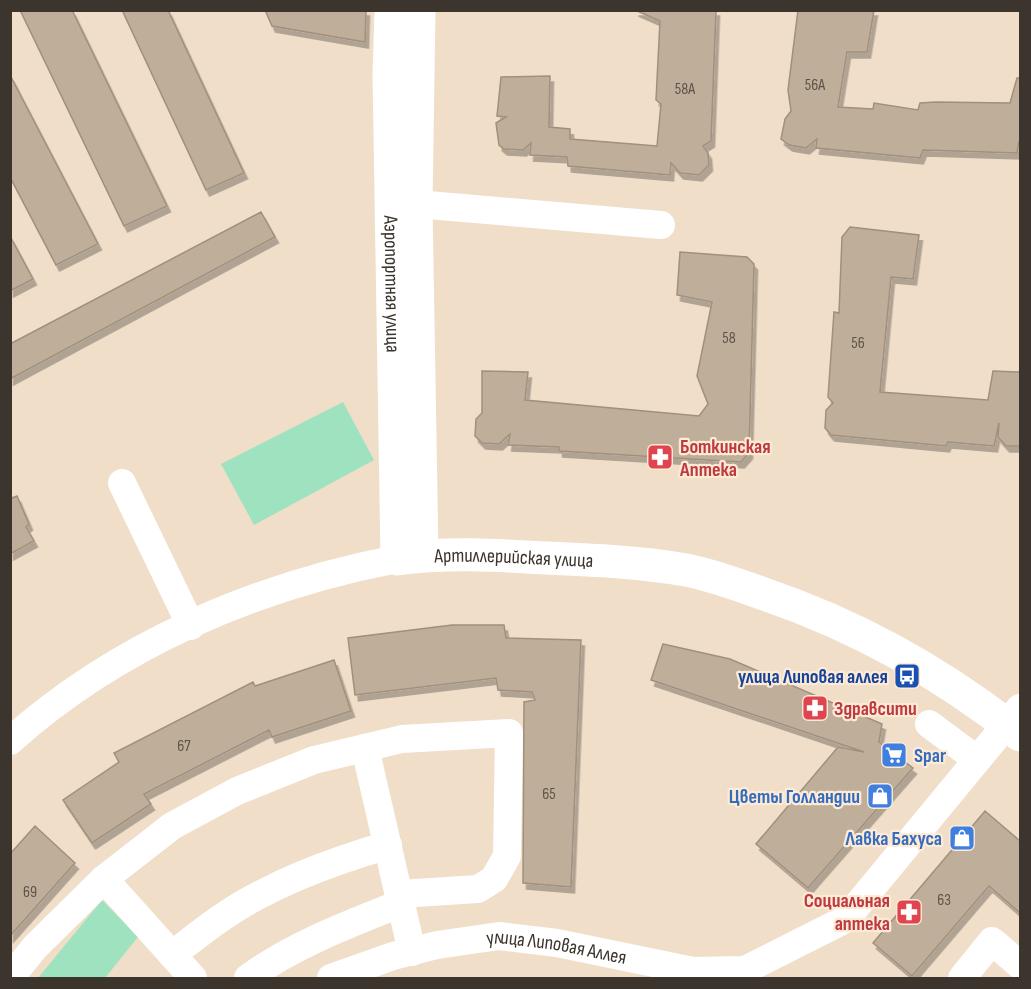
<svg xmlns="http://www.w3.org/2000/svg" width="1031" height="989" font-family="'Sofia Sans Condensed',sans-serif">
  <style>
    .green { fill: #9fe2bf }
    .building { fill: #bfae9a; stroke: #a0907c; stroke-width: 1.5; filter: url(#shadow) }
    .lines { fill: none; stroke-linecap: round; stroke-linejoin: round }
    .minor { stroke: #fff; stroke-width: 28 }
    .major { stroke: #fff; stroke-width: 33 }
    .labels { text-anchor: middle; stroke-width: 4.5; stroke-linejoin: round; paint-order: stroke }
    .number-label { font-size: 16px; fill: #5d5348 }
    .street-label { font-size: 20px; fill: #3c352d; stroke: #fdebd6 }
    .health-label { font-size: 20px; font-weight: bold; fill: #be3a42; stroke: #fdebd6; text-anchor: start }
    .transit-label { font-size: 20px; font-weight: bold; fill: #164399; stroke: #fdebd6; text-anchor: end }
    .shop-label { font-size: 20px; font-weight: bold; fill: #366cbe; stroke: #fdebd6; text-anchor: end }
  </style>
  <defs>
    <filter id="shadow"><feDropShadow dx="3.5" dy="6" stdDeviation="0" flood-color="#0004"/></filter>
  </defs>
  <rect width="100%" height="100%" fill="#f0dec9"/>
  <path class="green" d="M 343,402 L 374,460 L 254,525 L 221,464 Z
    M 102,900 L 138,937 L 105,978 L 38,978 Z"/>
  <path class="building" d="M 20,10 L 72,10 L 167,206 L 124,226 Z
    M 122,10 L 168,10 L 244,173 L 206,190 Z
    M 265,10 L 366,10 L 365,42 L 272,26 Z
    M 716,10 L 711,141 L 703,146 L 708,153 L 709,165 L 699,175 L 680,173 L 671,163 L 670,175 L 568,166 L 567,157 L 530,155 L 531,143 L 523,150 L 504,149 L 499,145 L 496,123 L 506,117 L 497,116 L 501,77 L 550,76 L 549,127 L 570,129 L 570,139 L 657,146 L 661,104 L 656,100 L 660,21 L 635,10 Z
    M 798,10 L 874,10 L 867,52 L 847,52 L 838,107 L 873,109 L 874,103 L 918,110 L 920,103 L 936,102 L 1010,103 L 1017,78 L 1020,78 L 1020,144 L 1019,141 L 1017,153 L 923,150 L 920,158 L 816,148 L 817,139 L 806,148 L 789,145 L 781,139 L 785,119 L 791,111 L 788,90 Z
    M 10,75 L 98,244 L 56,265 L 10,177 Z
    M 261,212 L 275,237 L 10,379 L 10,344 Z
    M 850,227 L 919,235 L 913,279 L 891,277 L 880,392 L 988,400 L 993,371 L 1020,372 L 1020,446 L 1006,446 L 998,437 L 999,423 L 994,446 L 948,442 L 946,446 L 831,435 L 825,428 L 826,410 L 833,403 L 828,397 L 834,312 L 839,313 L 842,237 Z
    M 10,236 L 33,279 L 10,291 Z
    M 680,252 L 747,257 L 754,264 L 749,453 L 741,462 L 559,451 L 559,447 L 508,445 L 510,434 L 499,444 L 482,443 L 475,436 L 476,419 L 482,413 L 482,371 L 528,372 L 525,400 L 699,416 L 708,404 L 697,376 L 712,302 L 677,295 Z
    M 10,495 L 12,498 L 17,496 L 29,524 L 26,527 L 34,541 L 10,554 Z
    M 452,625 L 504,625 L 506,638 L 581,640 L 571,887 L 523,883 L 524,702 L 535,700 L 532,692 L 498,690 L 496,678 L 355,695 L 348,638 Z
    M 663,644 L 730,659 L 882,724 L 879,742 L 913,768 L 808,888 L 756,844 L 838,747 L 864,752 L 651,680 Z
    M 334,660 L 351,711 L 272,737 L 269,730 L 144,794 L 151,804 L 92,843 L 63,800 L 119,762 L 114,753 L 253,682 L 255,686 Z
    M 985,811 L 1020,841 L 1020,913 L 989,886 L 912,976 L 873,943 Z
    M 35,826 L 75,863 L 10,936 L 10,854 Z"/>
  <g class="lines">
    <g class="minor">
      <path d="M 416,204 L 661,225"/>
      <path d="M 122,483 L 191,626"/>
      <path d="M 929,724 L 976,759"/>
      <path d="M 10,741 C 117,645 256,586 397,559"/>
      <path d="M 365,748 L 412,952"/>
      <path d="M 172,955 C 189,942 206,928 224,916 C 273,883 331,862 388,845"/>
      <path d="M 10,978 L 35,947 L 104,879"/>
      <path d="M 193,978 L 104,879 L 172,826 L 237,791 L 314,760 L 402,739 L 509,733 L 507,856 L 494,879 L 478,889 L 400,894"/>
      <path d="M 248,978 C 293,945 349,924 402,903"/>
      <path id="s1" d="M 331,978 L 393,956 L 437,945 L 499,936 L 557,943 L 693,971 L 745,970 L 846,919 L 1020,708"/>
      <path d="M 962,978 L 992,941 L 1020,965"/>
    </g>
    <g class="major">
      <path id="s2" d="M 391,10 L 389,74 L 397,559 C 446,552 496,555 546,558 C 593,560 640,562 686,570 C 712,575 739,585 764,594 C 858,626 942,673 1020,735"/>
      <path d="M 419,10 L 416,204 L 422,555"/>
    </g>
  </g>
  <defs>
    <symbol id="pharmacy-square" viewBox="-11 -11 22 22"><rect x="-9" y="-9" width="18" height="18" rx="4" fill="#e0444e" stroke="#fdebd6"/><path d="M-2-6h4v4h4v4h-4v4h-4v-4h-4v-4h4Z" fill="#fff"/></symbol>
    <symbol id="bus-square" viewBox="-11 -11 22 22"><rect x="-9" y="-9" width="18" height="18" rx="4" fill="#1a4fb4" stroke="#fdebd6"/><path d="M-5-6H5V4H4V6H2V4H-2V6H-4V4H-5ZM-3.5-4V0h7V-4ZM-3.5 1.2v1.5H-2V1.2ZM2 1.2v1.5H3.5V1.2Z" fill="#fff"/></symbol>
    <symbol id="supermarket-square" viewBox="-11 -11 22 22"><rect x="-9" y="-9" width="18" height="18" rx="4" fill="#3f7fe0" stroke="#fdebd6"/><path d="M-6-5.5h2.5l.6 2H6L4.5 2H-2.5L-4.4-4H-6ZM-1.5 3.2a1.3 1.3 0 1 0 .1 0ZM3 3.2a1.3 1.3 0 1 0 .1 0Z" fill="#fff"/></symbol>
    <symbol id="shop-square" viewBox="-11 -11 22 22"><rect x="-9" y="-9" width="18" height="18" rx="4" fill="#3f7fe0" stroke="#fdebd6"/><path d="M-5-2.5h2.3a2.7 3.5 0 0 1 5.4 0H5L5.5 6h-11ZM-1.5-2.5h3a1.5 2.3 0 0 0-3 0Z" fill="#fff"/></symbol>
  </defs>
  <g fill-rule="evenodd">
    <use href="#pharmacy-square" x="645" y="442" width="30" height="30"/>
    <use href="#bus-square" x="892" y="661" width="30" height="30"/>
    <use href="#pharmacy-square" x="800" y="693" width="30" height="30"/>
    <use href="#supermarket-square" x="879" y="740" width="30" height="30"/>
    <use href="#shop-square" x="865" y="781" width="30" height="30"/>
    <use href="#shop-square" x="947" y="823" width="30" height="30"/>
    <use href="#pharmacy-square" x="894" y="897" width="30" height="30"/>
  </g>
  <g class="labels">
    <g class="number-label">
      <text x="815" y="90">56А</text>
      <text x="685" y="94">58А</text>
      <text x="729" y="343">58</text>
      <text x="858" y="348">56</text>
      <text x="184" y="751">67</text>
      <text x="549" y="799">65</text>
      <text x="30" y="897">69</text>
      <text x="944" y="905">63</text>
    </g>
    <g class="street-label">
      <text dy="7" stroke="none"><textPath href="#s2" startOffset="274">Аэропортная улица</textPath></text>
      <text dy="7" stroke="none"><textPath href="#s2" startOffset="666">Артиллерийская улица</textPath></text>
      <text dy="7" stroke="none"><textPath href="#s1" startOffset="232">улица Липовая Аллея</textPath></text>
    </g>
    <g class="health-label">
      <text x="680" y="453">Боткинская<tspan x="680" dy="23">Аптека</tspan></text>
      <text x="834" y="715">Здравсити</text>
      <text x="890" y="907" text-anchor="end">Социальная<tspan x="890" dy="23">аптека</tspan></text>
    </g>
    <g class="transit-label">
      <text x="888" y="683">улица Липовая аллея</text>
    </g>
    <g class="shop-label">
      <text x="914" y="762" text-anchor="start">Spar</text>
      <text x="860" y="803">Цветы Голландии</text>
      <text x="942" y="845">Лавка Бахуса</text>
    </g>
  </g>
  <rect width="1031" height="989" fill="none" stroke="#3c352d" stroke-width="24"/>
</svg>
